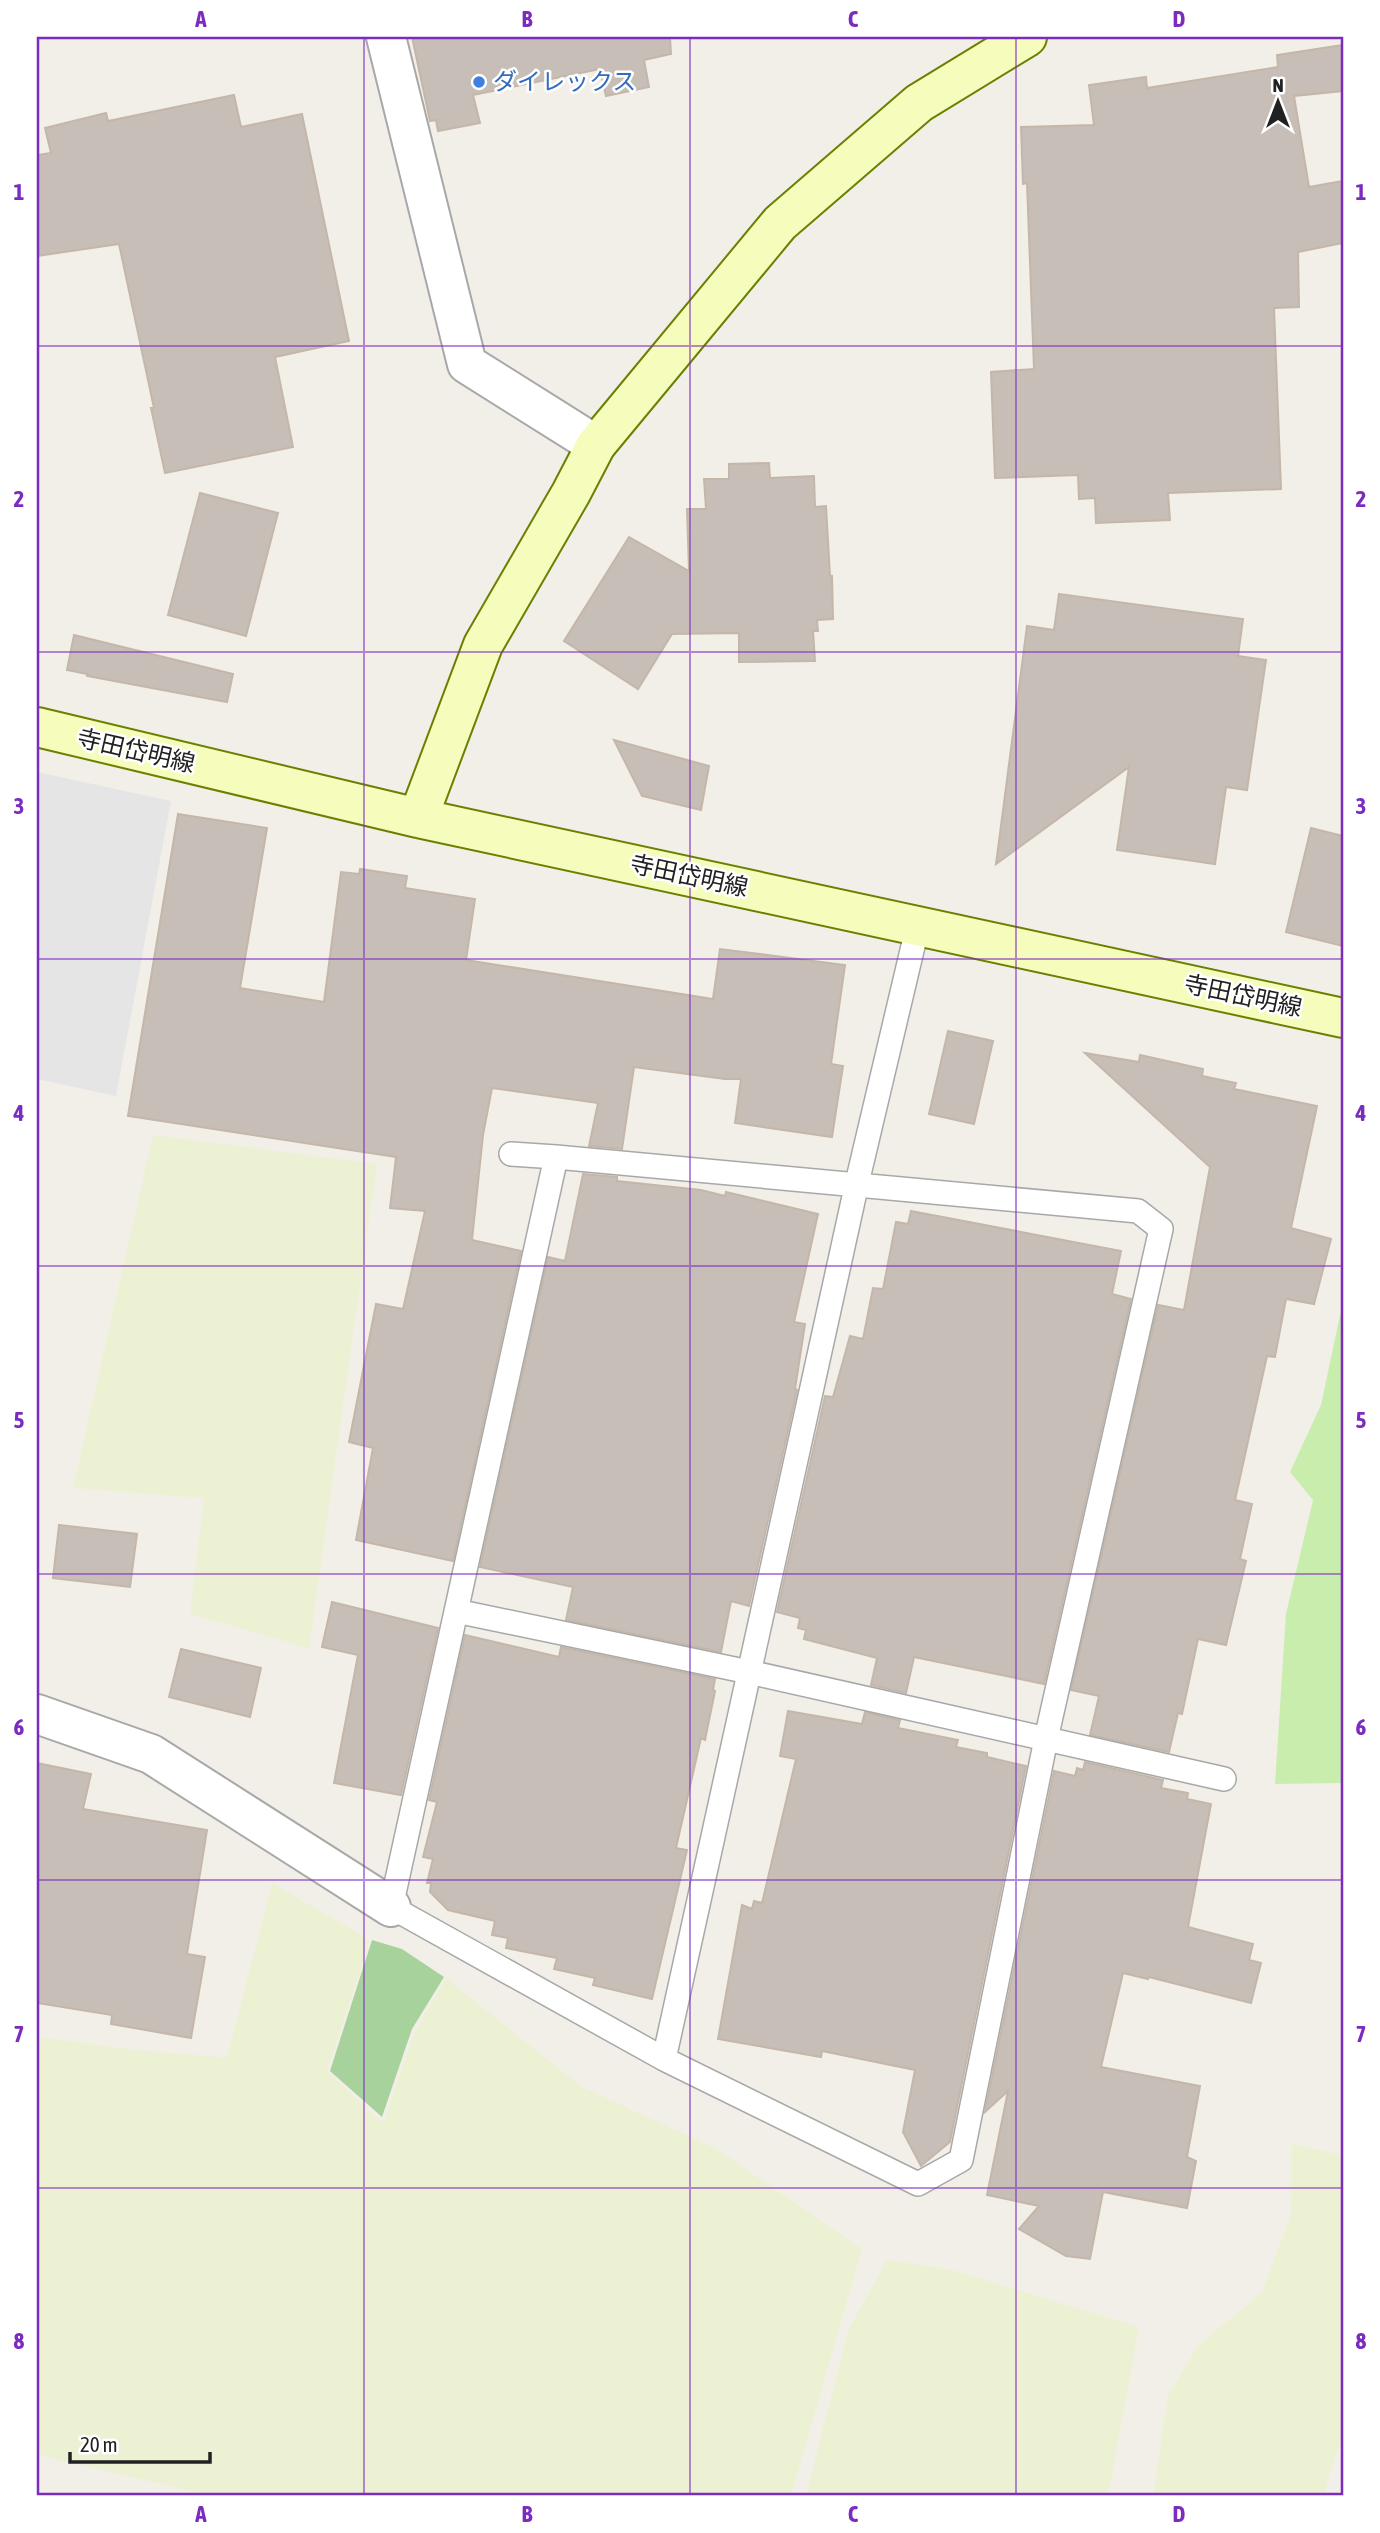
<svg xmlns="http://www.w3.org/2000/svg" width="1380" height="2533" font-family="'Asap Condensed','Noto Sans JP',sans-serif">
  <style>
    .farmland { fill: #edf1d3 }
    .grass { fill: #c9edad }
    .forest { fill: #a8d29b }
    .parking { fill: #e5e5e5 }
    .building { fill: #c7beb7; stroke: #c4b7a9; stroke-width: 2 }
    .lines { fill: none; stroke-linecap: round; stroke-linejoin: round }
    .lane-casing { stroke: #a8a8a8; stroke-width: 26 }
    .street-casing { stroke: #a8a8a8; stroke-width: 42 }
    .secondary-casing { stroke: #6b8001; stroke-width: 42 }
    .lane { stroke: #fff; stroke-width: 23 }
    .street { stroke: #fff; stroke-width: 38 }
    .secondary { stroke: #f5fcbc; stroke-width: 38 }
    .grid { fill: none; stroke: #7b2cbf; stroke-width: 2; stroke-opacity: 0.55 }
    .shop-dot { fill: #3f7fe0; stroke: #fff; stroke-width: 2.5 }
    .labels { text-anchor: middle; stroke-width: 5; stroke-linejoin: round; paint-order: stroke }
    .shop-label { font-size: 24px; fill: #366cbe; stroke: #fff; text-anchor: start }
    .street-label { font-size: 24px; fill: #212121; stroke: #fff }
    .neatline { fill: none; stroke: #7b2cbf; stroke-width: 2.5 }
    .grid-label { font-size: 23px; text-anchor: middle; font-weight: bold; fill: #7b2cbf }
  </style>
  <rect width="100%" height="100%" fill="#f2efe8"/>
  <path class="farmland" d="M 153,1135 L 377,1164 L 309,1648 L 190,1614 L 204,1498 L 73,1488 Z
    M 272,1883 L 370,1940 L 327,2071 L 383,2123 L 415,2032 L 446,1978 L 582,2087 L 717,2149 L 862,2249 L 791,2496 L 212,2496 L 37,2455 L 37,2037 L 128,2049 L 227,2058 Z
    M 1292,2144 L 1343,2155 L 1343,2440 L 1334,2458 L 1324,2496 L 1153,2496 L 1168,2396 L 1197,2347 L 1262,2292 L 1291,2215 Z
    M 887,2260 L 952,2270 L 1139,2327 L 1108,2496 L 806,2496 L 848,2330 Z"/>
  <path class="grass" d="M 1343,1301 L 1343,1783 L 1275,1784 L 1286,1614 L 1313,1500 L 1290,1472 L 1321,1405 Z"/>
  <path class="forest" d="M 372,1940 L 402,1949 L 444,1977 L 412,2029 L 382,2117 L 330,2071 Z"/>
  <path class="parking" d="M 37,772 L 171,801 L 116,1096 L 37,1079 Z"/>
  <path class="building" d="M 412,37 L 670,37 L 671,54 L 644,60 L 649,87 L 606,96 L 600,69 L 473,95 L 480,123 L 438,131 L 436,120 L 430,121 Z
    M 1343,45 L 1343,91 L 1294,96 L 1309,187 L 1343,181 L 1343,243 L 1298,252 L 1299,307 L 1274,308 L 1281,489 L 1168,493 L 1170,520 L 1096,523 L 1095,498 L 1079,499 L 1078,475 L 995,478 L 991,372 L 1034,369 L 1027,183 L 1023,184 L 1021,127 L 1094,125 L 1089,85 L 1146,77 L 1147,88 L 1278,67 L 1277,55 Z
    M 234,95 L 241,127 L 302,114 L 349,341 L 275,357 L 293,447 L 165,473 L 151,408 L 154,408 L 119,244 L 37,256 L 37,155 L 51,153 L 45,128 L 106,113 L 108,121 Z
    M 769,463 L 770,478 L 814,476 L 815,507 L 826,506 L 830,576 L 832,576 L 833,619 L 817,620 L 818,631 L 813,631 L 815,661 L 739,662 L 739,633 L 672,634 L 638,689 L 564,641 L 629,537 L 689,571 L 687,509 L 706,509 L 704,479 L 729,479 L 729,464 Z
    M 200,493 L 278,513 L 246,636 L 168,615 Z
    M 1059,594 L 1243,619 L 1238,656 L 1266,660 L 1247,790 L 1226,787 L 1215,864 L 1117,850 L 1129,767 L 996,864 L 1027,626 L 1054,630 Z
    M 74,635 L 233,674 L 227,702 L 87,676 L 87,674 L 67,670 Z
    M 614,740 L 709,766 L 701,810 L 642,796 Z
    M 178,814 L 267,828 L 240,988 L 324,1002 L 341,872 L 359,874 L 360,869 L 407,876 L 405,888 L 475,899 L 466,960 L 713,999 L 720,949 L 845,965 L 831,1064 L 843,1066 L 832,1137 L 735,1123 L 741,1079 L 725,1079 L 634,1067 L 622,1149 L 589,1146 L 598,1103 L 492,1088 L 483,1135 L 472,1240 L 521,1251 L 453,1561 L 356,1540 L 373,1448 L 349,1442 L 376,1304 L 403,1309 L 425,1211 L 390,1208 L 396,1157 L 128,1116 Z
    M 1311,828 L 1343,836 L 1343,946 L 1286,932 Z
    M 948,1031 L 993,1041 L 974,1124 L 929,1114 Z
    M 1085,1053 L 1139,1062 L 1140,1055 L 1203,1069 L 1202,1076 L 1236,1083 L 1234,1089 L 1317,1106 L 1291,1228 L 1331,1239 L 1314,1304 L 1286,1299 L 1275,1357 L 1267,1356 L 1235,1500 L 1252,1504 L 1240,1559 L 1246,1561 L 1226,1645 L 1198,1639 L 1182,1714 L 1178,1713 L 1169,1752 L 1090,1735 L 1099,1696 L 1071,1690 L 1158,1305 L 1184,1310 L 1210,1167 Z
    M 583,1174 L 617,1177 L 617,1181 L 701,1190 L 725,1196 L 726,1192 L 818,1214 L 794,1322 L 805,1324 L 795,1389 L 797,1390 L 749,1606 L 731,1601 L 721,1652 L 566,1620 L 573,1587 L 480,1567 L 548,1257 L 565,1261 Z
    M 911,1211 L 1121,1251 L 1112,1294 L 1131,1299 L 1044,1684 L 914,1657 L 906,1693 L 871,1685 L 877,1658 L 804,1639 L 806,1630 L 798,1628 L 800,1618 L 777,1612 L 825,1396 L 833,1397 L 850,1336 L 863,1339 L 873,1288 L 883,1289 L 896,1222 L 908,1224 Z
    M 59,1525 L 137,1534 L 130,1587 L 53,1578 Z
    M 332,1602 L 438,1628 L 401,1795 L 334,1783 L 358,1655 L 322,1647 Z
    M 465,1635 L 559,1657 L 561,1647 L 715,1679 L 713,1690 L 715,1691 L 705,1740 L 701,1738 L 676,1848 L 687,1850 L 652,1999 L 593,1985 L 595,1978 L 554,1969 L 557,1958 L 506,1948 L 508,1938 L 492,1935 L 495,1921 L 448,1910 L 430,1892 L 431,1883 L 427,1883 L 433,1859 L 423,1857 L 437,1802 L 429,1800 Z
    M 181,1649 L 261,1668 L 250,1717 L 169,1697 Z
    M 788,1711 L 862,1724 L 865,1712 L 900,1720 L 898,1728 L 958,1740 L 956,1747 L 987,1753 L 987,1757 L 1026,1766 L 950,2142 L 921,2166 L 903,2132 L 915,2070 L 822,2051 L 821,2057 L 718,2039 L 742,1905 L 752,1909 L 754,1901 L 762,1903 L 796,1759 L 780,1756 Z
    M 1085,1762 L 1163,1780 L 1161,1788 L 1188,1793 L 1187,1799 L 1211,1804 L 1188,1927 L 1253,1944 L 1249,1960 L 1261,1963 L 1251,2003 L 1149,1977 L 1148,1979 L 1123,1973 L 1101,2067 L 1200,2086 L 1187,2157 L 1196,2161 L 1187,2208 L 1103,2192 L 1090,2259 L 1066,2256 L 1019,2229 L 1039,2206 L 987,2195 L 1008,2091 L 985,2112 L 1054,1771 L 1075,1776 L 1077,1768 L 1083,1770 Z
    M 37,1763 L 91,1774 L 83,1809 L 207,1830 L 187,1954 L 205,1957 L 191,2038 L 111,2024 L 112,2015 L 37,2003 Z"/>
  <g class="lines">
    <defs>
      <path id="lane" d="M 511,1154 L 556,1157 L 1138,1211 L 1161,1229 L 1046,1739 L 961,2160 L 918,2184 L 664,2059 L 391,1907 L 556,1157
        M 456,1611 L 749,1672 L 1224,1779
        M 664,2059 L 857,1183 L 918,925"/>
      <path id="street" d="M 386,37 L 467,364 L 596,445
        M 37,1714 L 151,1754 L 391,1907"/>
      <path id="secondary" d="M 37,727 L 418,818 L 1343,1018
        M 418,818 L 483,645 L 571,493 L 596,445 L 780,223 L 919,103 L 1027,37"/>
    </defs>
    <use href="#lane" class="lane-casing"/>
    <use href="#street" class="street-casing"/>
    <use href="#secondary" class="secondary-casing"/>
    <use href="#lane" class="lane"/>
    <use href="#street" class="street"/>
    <use href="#secondary" class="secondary"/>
  </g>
  <path class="grid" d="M 364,37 L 364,2496M 690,37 L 690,2496M 1016,37 L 1016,2496M 37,346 L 1343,346M 37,652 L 1343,652M 37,959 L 1343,959M 37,1266 L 1343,1266M 37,1574 L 1343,1574M 37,1880 L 1343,1880M 37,2188 L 1343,2188"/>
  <circle class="shop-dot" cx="479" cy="82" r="7"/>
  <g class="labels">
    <g class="shop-label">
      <text x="493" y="90">ダイレックス</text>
    </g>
    <g class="street-label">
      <text transform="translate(136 751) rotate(13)" y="8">寺田岱明線</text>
      <text transform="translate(689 876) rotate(12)" y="8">寺田岱明線</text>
      <text transform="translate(1243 996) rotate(12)" y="8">寺田岱明線</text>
    </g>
  </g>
  <rect width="1380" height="2533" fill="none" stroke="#ffffff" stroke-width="77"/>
  <g transform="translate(1278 102)" stroke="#ffffff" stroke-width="5" paint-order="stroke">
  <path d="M0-5L12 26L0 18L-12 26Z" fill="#212121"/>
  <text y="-10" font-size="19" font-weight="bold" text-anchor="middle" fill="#212121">N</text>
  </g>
  <path d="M70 2452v10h140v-10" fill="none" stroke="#212121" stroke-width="3.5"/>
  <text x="80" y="2452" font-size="21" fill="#212121" stroke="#ffffff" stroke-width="5" paint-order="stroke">20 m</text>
  <rect x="38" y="38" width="1304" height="2456" class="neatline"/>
  <g class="grid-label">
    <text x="201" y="27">A</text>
    <text x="527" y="27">B</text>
    <text x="853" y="27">C</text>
    <text x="1179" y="27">D</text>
    <text x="19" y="200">1</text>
    <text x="1361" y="200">1</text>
    <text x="19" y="507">2</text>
    <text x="1361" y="507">2</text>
    <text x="19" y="814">3</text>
    <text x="1361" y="814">3</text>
    <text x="19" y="1121">4</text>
    <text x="1361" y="1121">4</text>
    <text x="19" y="1428">5</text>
    <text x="1361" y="1428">5</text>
    <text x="19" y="1735">6</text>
    <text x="1361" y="1735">6</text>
    <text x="19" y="2042">7</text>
    <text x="1361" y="2042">7</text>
    <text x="19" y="2349">8</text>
    <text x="1361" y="2349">8</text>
    <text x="201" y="2522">A</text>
    <text x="527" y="2522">B</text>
    <text x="853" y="2522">C</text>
    <text x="1179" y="2522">D</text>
  </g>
</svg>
